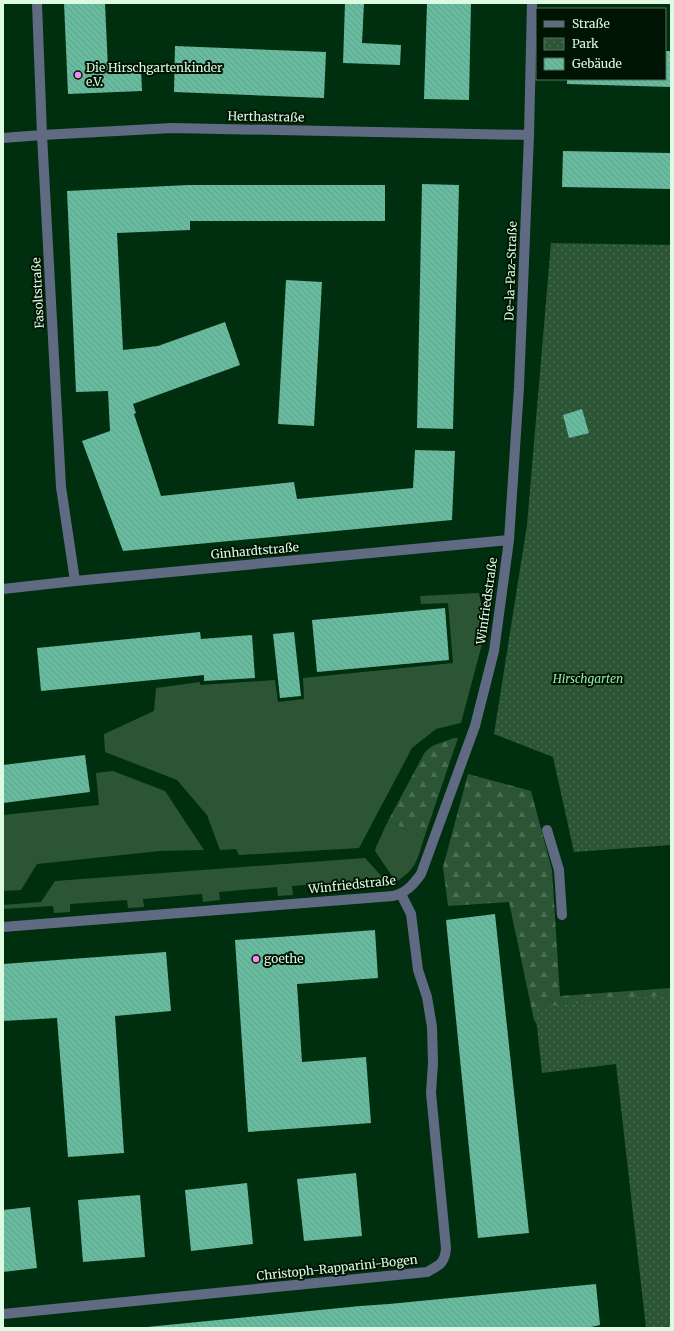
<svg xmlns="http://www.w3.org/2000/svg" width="674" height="1331" font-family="Merriweather,serif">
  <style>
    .grass { fill: #2c5536 }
    .forest { fill: url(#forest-firs) }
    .park { fill: url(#park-dots) }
    .building { fill: url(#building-back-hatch) }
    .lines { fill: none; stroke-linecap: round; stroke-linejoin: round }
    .minor { stroke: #616a83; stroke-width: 10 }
    .poi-dot { fill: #f689ee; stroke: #001404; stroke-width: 1.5 }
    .labels { text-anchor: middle; stroke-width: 4; stroke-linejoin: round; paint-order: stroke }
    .poi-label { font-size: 12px; fill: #dcfbe1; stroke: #001404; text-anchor: start }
    .street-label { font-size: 12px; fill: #dcfbe1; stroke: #001404 }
    .park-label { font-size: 12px; font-style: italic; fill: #93e6a4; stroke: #001404 }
  </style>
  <defs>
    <pattern id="forest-firs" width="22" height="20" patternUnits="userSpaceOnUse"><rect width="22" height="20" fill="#2c5536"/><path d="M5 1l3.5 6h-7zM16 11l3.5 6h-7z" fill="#4a6e53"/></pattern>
    <pattern id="park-dots" width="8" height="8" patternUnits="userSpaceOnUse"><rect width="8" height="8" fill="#2c5536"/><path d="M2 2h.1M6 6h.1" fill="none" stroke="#4a6e53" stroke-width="1.8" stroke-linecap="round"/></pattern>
    <pattern id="building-back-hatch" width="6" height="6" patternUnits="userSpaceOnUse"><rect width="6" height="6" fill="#68bb9f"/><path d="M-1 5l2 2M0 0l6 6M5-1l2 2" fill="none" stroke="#5e9f88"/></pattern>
  </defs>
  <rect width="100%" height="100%" fill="#002f10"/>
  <path class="grass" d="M 479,593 L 486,629 L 461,723 L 436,729 L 412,748 L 359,848 L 239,855 L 236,849 L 220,850 L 207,815 L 177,780 L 105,752 L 104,734 L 154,711 L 156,688 L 200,682 L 200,685 L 275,680 L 278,702 L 304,699 L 303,678 L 453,663 L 448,603 L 421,604 L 420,596 Z
    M 113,771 L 165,791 L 204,850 L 160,851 L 37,864 L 21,890 L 3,891 L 3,815 L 99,805 L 96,773 Z
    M 388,821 L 424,838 C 417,861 416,869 396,882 L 375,851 L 376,847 Z
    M 365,858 L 385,880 L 385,886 L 352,889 L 351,881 L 292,886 L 293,895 L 278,896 L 277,887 L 219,892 L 220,900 L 203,902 L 202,894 L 143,899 L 144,907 L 128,908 L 127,900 L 70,904 L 70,912 L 54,913 L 53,906 L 3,909 L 3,905 L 41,902 L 55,881 Z"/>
  <path class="forest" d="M 454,738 L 458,738 L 424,838 L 388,821 L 425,752 L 432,746 Z
    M 468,774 L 531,791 L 552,870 L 560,996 L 671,988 L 671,1023 L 547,1040 L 534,1020 L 509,902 L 448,906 L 443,867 Z"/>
  <path class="park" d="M 551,243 L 671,245 L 671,845 L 574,852 L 553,757 L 494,734 L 527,525 Z
    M 671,995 L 671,1328 L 646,1328 L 616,1064 L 542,1073 L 535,1007 Z"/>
  <path class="building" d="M 64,3 L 105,3 L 108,69 L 141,68 L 142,91 L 68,94 Z
    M 345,3 L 364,3 L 362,43 L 401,45 L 400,65 L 343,63 Z
    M 427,3 L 471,3 L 469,100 L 424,99 Z
    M 175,46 L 326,52 L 324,98 L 174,92 Z
    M 665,51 L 671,51 L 671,87 L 567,84 L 567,79 L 665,79 Z
    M 563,151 L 671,153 L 671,189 L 562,187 Z
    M 422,184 L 459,185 L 453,429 L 417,428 Z
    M 188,185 L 385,185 L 385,221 L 190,221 L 190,230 L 117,233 L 123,350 L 158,346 L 225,322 L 240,365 L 133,404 L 136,413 L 134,414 L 161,496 L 294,482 L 297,499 L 413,488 L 415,450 L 455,451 L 452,520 L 123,551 L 82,441 L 110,431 L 108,391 L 76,392 L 67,191 Z
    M 286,280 L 322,282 L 314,426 L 278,424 Z
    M 582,409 L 589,433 L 569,438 L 563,415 Z
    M 445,608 L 449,660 L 317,672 L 312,620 Z
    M 200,632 L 201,639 L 252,635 L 255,678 L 204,681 L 204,675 L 41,691 L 37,648 Z
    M 294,632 L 301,696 L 280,698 L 273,634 Z
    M 85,755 L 90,792 L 3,803 L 3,765 Z
    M 495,914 L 529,1233 L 478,1238 L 446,920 Z
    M 375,930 L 378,978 L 297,984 L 302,1062 L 366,1057 L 371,1123 L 248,1132 L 235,940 Z
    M 166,952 L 171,1011 L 115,1016 L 124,1153 L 68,1157 L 57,1018 L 3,1021 L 3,964 Z
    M 356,1173 L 362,1236 L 304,1241 L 297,1179 Z
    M 247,1183 L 253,1244 L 191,1251 L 185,1190 Z
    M 140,1195 L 145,1257 L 83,1262 L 78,1200 Z
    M 30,1207 L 37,1268 L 3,1272 L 3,1210 Z
    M 596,1284 L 600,1325 L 586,1328 L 147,1328 L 147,1327 L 360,1306 L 389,1304 Z"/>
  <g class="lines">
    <path class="minor" d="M 37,3 L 42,135 L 61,487 L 75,581
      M 3,138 L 42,135 L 172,128 L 529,135
      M 3,589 L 75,581 L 509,540
      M 547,830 L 559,870 L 562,915
      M 3,927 L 393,896 C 406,893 413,885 421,874 L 475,726 L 494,651 L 509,540 L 519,387 L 529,135 L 532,3
      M 3,1314 L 427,1272 C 440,1265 445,1263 446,1248 L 431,1093 L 433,1063 L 432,1027 L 427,997 L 418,970 L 411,914 L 401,894"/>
  </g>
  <g class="poi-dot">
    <circle cx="78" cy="75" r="4"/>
    <circle cx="256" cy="959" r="4"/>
  </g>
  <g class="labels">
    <g class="poi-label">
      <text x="86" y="72">Die Hirschgartenkinder<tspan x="86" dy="14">e.V.</tspan></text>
      <text x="264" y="963">goethe</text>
    </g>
    <g class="street-label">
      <text transform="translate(266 117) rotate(1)" y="4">Herthastraße</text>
      <text transform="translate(511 271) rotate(-88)" y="4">De-la-Paz-Straße</text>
      <text transform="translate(38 293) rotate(-93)" y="4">Fasoltstraße</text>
      <text transform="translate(255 551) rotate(-5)" y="4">Ginhardtstraße</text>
      <text transform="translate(487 601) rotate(-82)" y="4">Winfriedstraße</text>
      <text transform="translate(352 885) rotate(-6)" y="4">Winfriedstraße</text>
      <text transform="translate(337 1268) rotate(-6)" y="4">Christoph-Rapparini-Bogen</text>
    </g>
    <g class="park-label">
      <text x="588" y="683">Hirschgarten</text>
    </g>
  </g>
  <rect width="674" height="1331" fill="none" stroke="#dcfbe1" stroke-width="8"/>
  <rect x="536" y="8" width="130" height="72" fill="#001404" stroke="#58705c"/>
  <rect x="544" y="21" width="20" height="6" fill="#616a83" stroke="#58705c"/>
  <text x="572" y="28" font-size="12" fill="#dcfbe1">Straße</text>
  <rect x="544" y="38" width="20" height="12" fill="url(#park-dots)" stroke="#58705c"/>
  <text x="572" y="48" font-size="12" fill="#dcfbe1">Park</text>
  <rect x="544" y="58" width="20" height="12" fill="url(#building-back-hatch)" stroke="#58705c"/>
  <text x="572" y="68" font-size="12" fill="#dcfbe1">Gebäude</text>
</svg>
